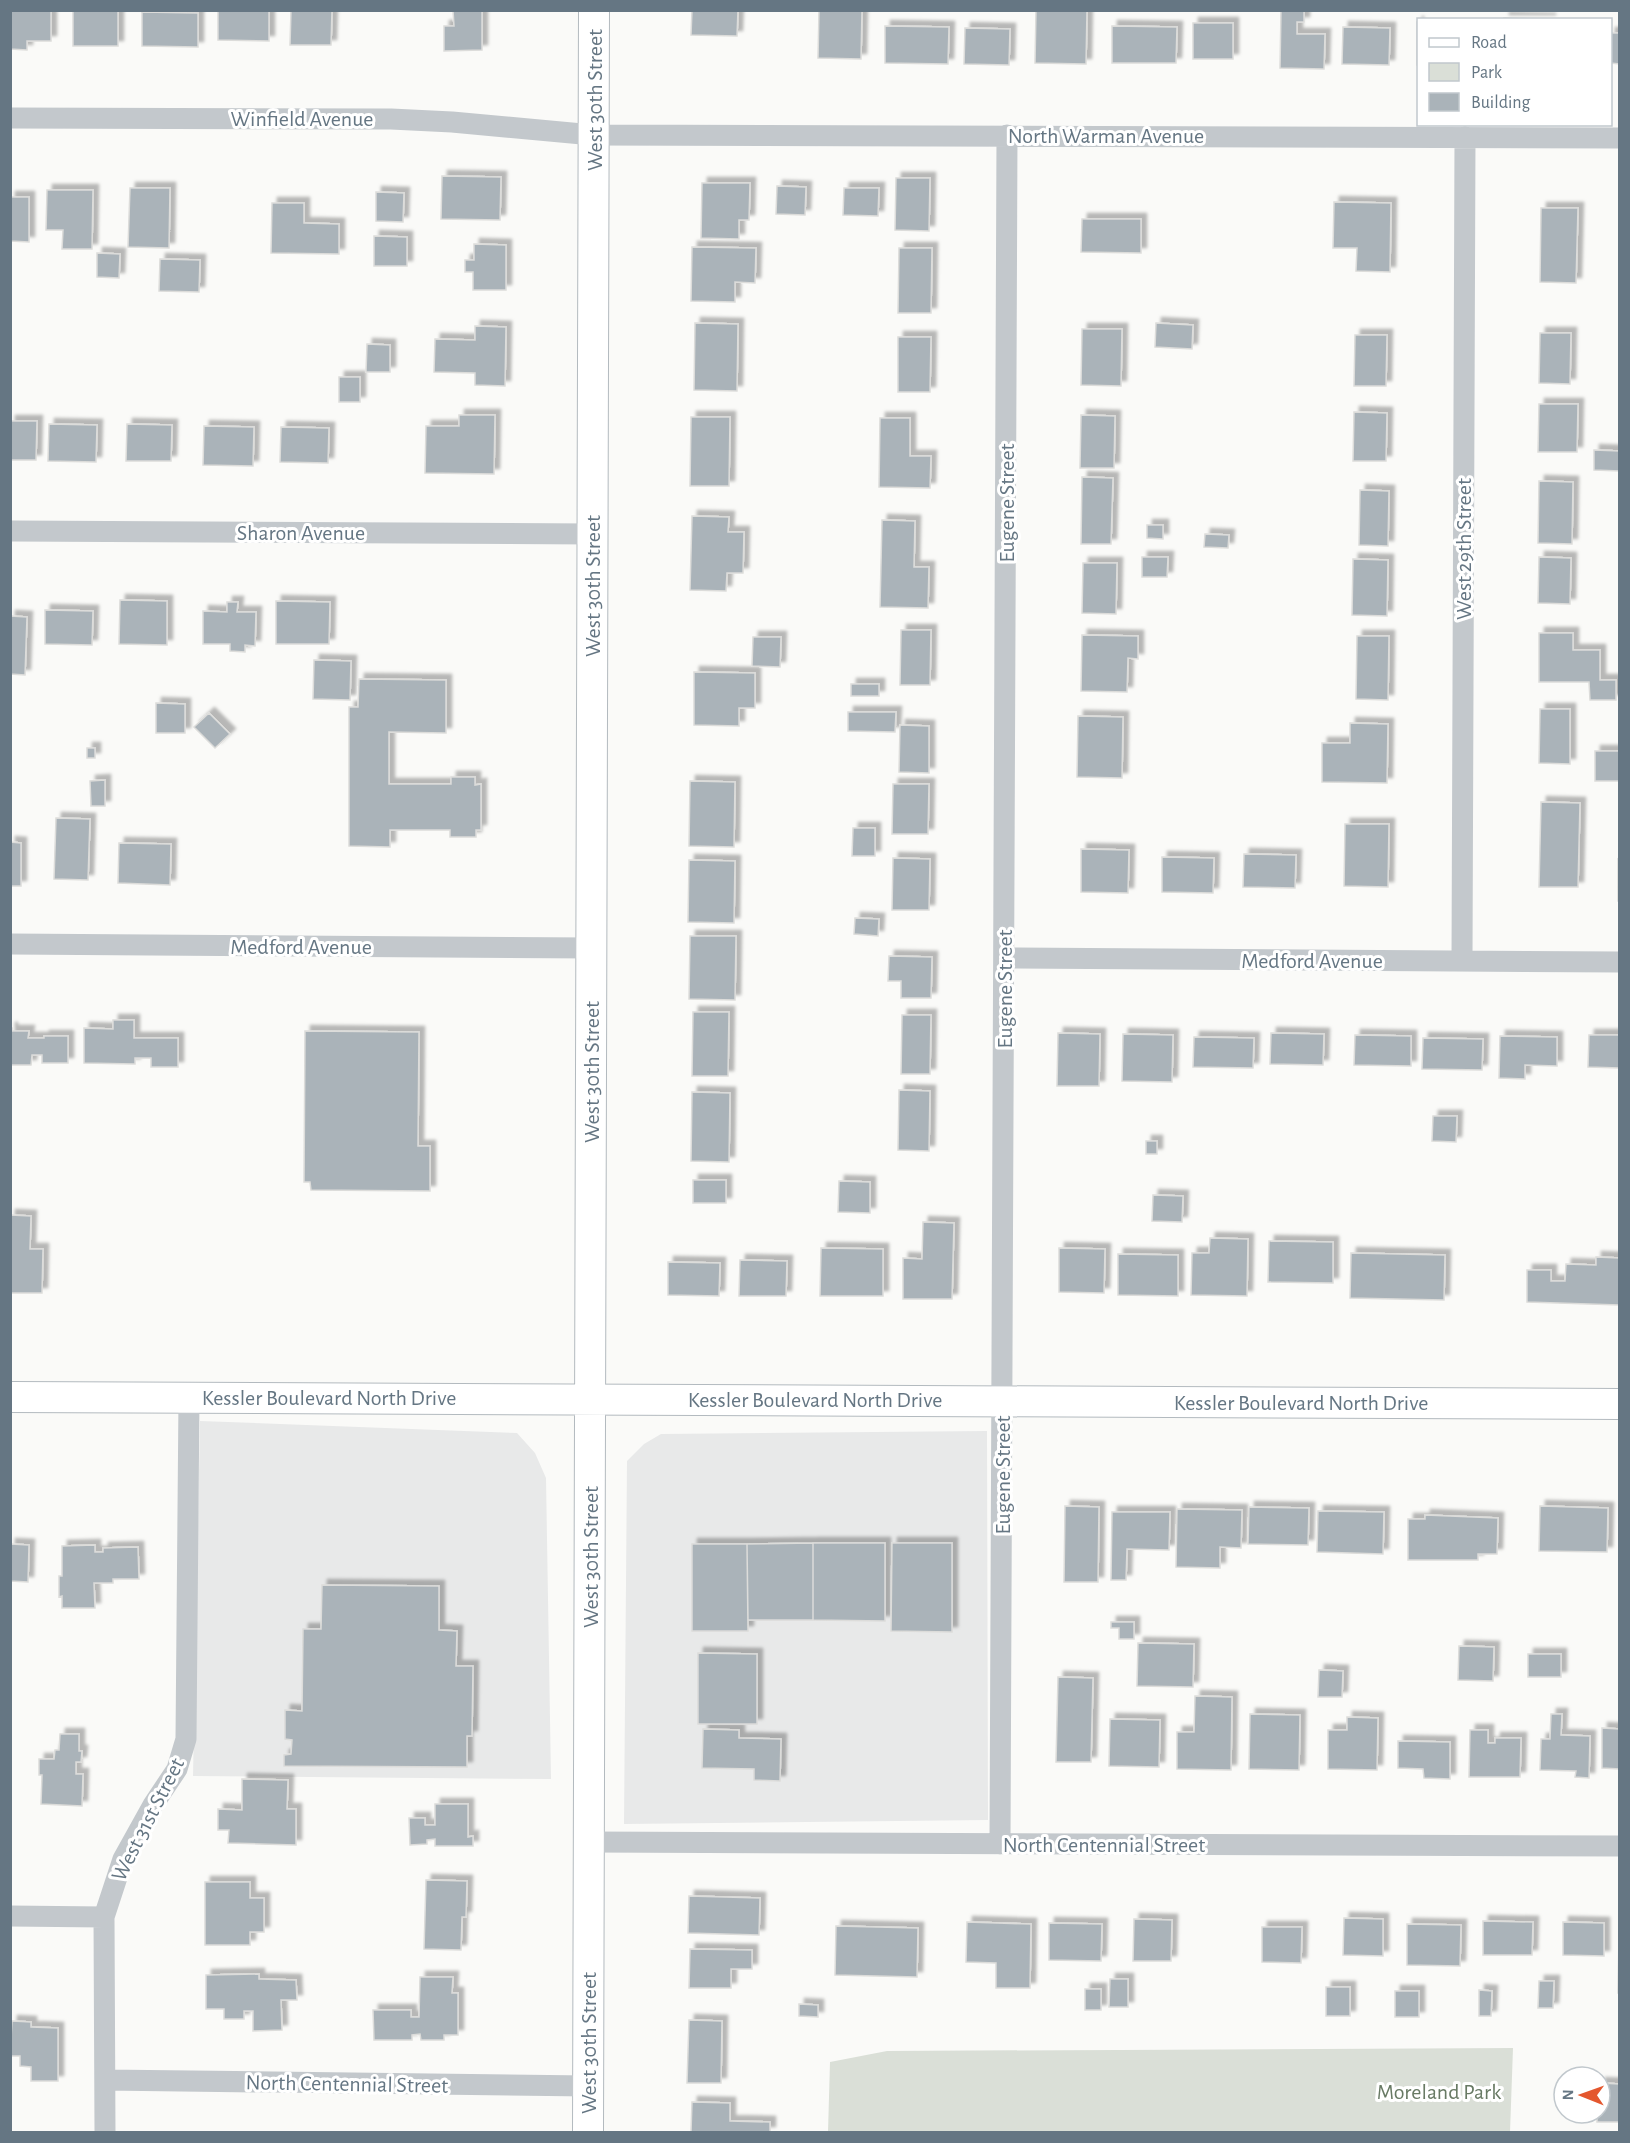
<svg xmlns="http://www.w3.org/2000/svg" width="1630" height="2143" font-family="'Alegreya Sans',sans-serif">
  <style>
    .built { fill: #e8e9e9 }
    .green { fill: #dadfd7 }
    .building { fill: #aab3b9; stroke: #dcdcda; stroke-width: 1.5; filter: url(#shadow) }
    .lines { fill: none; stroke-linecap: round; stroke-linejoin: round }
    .secondary-casing { stroke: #b3babf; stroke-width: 32 }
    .minor { stroke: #c3c8cc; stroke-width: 21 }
    .secondary { stroke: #fff; stroke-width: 30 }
    .labels { text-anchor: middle; stroke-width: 6; stroke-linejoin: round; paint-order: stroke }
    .street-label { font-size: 22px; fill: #657683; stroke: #fff }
    .park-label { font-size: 22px; fill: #687a64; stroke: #fff }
  </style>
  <defs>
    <filter id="shadow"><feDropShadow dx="5.5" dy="-5.5" stdDeviation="1.5" flood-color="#0004"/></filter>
  </defs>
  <rect width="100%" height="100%" fill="#fafaf8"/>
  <path class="built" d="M 200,1421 L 517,1433 L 535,1453 L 546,1478 L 551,1779 L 193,1776 Z
    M 987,1431 L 988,1820 L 624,1824 L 627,1461 L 644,1444 L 661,1434 Z"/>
  <path class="green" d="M 1513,2048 L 1510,2132 L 828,2132 L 830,2062 L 887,2051 Z"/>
  <path class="building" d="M 10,10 L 51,10 L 51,41 L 27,41 L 27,50 L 10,49 Z
    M 73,10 L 118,11 L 118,46 L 73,46 Z
    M 218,10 L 269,10 L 269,41 L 218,40 Z
    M 291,10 L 332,10 L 331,45 L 290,45 Z
    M 453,10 L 482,10 L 482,50 L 444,51 L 444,26 L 454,26 Z
    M 692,10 L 738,10 L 737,36 L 691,35 Z
    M 819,10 L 862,10 L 861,59 L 818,58 Z
    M 1036,10 L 1087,10 L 1086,64 L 1035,63 Z
    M 1281,10 L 1304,10 L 1304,22 L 1297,22 L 1297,34 L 1325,34 L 1324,69 L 1280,68 Z
    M 142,12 L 198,13 L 198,47 L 142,46 Z
    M 1504,18 L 1550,19 L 1550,20 L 1504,20 Z
    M 1417,22 L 1418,22 L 1418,65 L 1417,65 Z
    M 1193,23 L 1233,23 L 1233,59 L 1193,59 Z
    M 885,26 L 949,27 L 948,64 L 885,63 Z
    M 1112,26 L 1177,27 L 1176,63 L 1112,63 Z
    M 1343,27 L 1390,28 L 1389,65 L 1342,64 Z
    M 965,28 L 1010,29 L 1009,65 L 964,64 Z
    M 1610,33 L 1620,33 L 1620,64 L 1610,63 Z
    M 442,176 L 501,177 L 500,220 L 441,219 Z
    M 896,178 L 930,178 L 929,231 L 895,230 Z
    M 702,183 L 750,183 L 749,220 L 739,220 L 739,239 L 701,238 Z
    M 777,186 L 806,187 L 805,215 L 776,214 Z
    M 130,188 L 170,188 L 169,248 L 128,247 Z
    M 844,188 L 879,188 L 878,216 L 843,215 Z
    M 47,190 L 93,190 L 92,249 L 62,249 L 63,230 L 46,230 Z
    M 376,192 L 404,193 L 403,222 L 376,221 Z
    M 10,197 L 29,197 L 29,242 L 10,241 Z
    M 1334,202 L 1391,203 L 1390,272 L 1356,271 L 1357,248 L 1333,248 Z
    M 272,203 L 304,203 L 304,223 L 339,224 L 339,254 L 271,253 Z
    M 1541,208 L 1578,208 L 1576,283 L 1540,282 Z
    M 1082,219 L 1141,219 L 1141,253 L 1081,252 Z
    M 374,236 L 407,237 L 407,266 L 374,266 Z
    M 474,244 L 506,245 L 506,290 L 473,290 L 473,272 L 465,272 L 465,260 L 474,260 Z
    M 692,247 L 756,248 L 755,283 L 735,282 L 735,302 L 691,301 Z
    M 899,248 L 932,248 L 931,313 L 898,313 Z
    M 97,253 L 120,254 L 119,278 L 97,277 Z
    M 160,259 L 200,260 L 199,292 L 159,291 Z
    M 695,323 L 738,324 L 737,391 L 694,390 Z
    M 1156,323 L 1193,325 L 1192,349 L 1155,347 Z
    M 475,326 L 506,327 L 505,386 L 475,385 L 475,373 L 434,372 L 435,339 L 475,340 Z
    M 1082,329 L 1122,329 L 1121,386 L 1081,385 Z
    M 1540,333 L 1571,333 L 1570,384 L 1539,383 Z
    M 1355,335 L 1387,335 L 1386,386 L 1354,386 Z
    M 898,337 L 931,337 L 930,392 L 898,392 Z
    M 367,344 L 390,345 L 390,372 L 366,372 Z
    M 339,377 L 360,377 L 360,402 L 339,402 Z
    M 1539,404 L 1578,404 L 1577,452 L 1538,452 Z
    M 1354,412 L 1387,413 L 1386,461 L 1353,461 Z
    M 459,415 L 495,415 L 494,474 L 425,473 L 426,426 L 459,426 Z
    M 1081,415 L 1115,416 L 1114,468 L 1080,468 Z
    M 691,417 L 730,417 L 729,486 L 690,486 Z
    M 880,418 L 910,418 L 910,456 L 931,456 L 930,488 L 879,487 Z
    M 10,421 L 37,421 L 36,460 L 10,460 Z
    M 49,424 L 97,425 L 96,462 L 48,461 Z
    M 127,424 L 172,425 L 171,461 L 126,461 Z
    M 204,426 L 254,427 L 253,466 L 203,465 Z
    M 281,427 L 329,428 L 328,463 L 280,462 Z
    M 1594,450 L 1620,451 L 1620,471 L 1594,470 Z
    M 1082,477 L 1113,478 L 1111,544 L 1081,544 Z
    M 1539,481 L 1573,482 L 1572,544 L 1538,543 Z
    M 1360,490 L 1389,491 L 1388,546 L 1359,545 Z
    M 692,516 L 729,517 L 728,532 L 744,532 L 743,573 L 727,573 L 726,591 L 690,590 Z
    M 882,520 L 915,521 L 914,567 L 929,567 L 928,608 L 880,607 Z
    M 1147,525 L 1163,525 L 1163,539 L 1147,538 Z
    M 1205,534 L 1229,535 L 1228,548 L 1204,547 Z
    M 1142,557 L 1168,557 L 1167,577 L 1142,577 Z
    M 1539,557 L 1571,558 L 1570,604 L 1538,603 Z
    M 1353,559 L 1388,560 L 1387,616 L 1352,615 Z
    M 1083,563 L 1117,563 L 1116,614 L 1082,613 Z
    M 120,600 L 167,601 L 167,645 L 119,644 Z
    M 276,601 L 330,602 L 329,644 L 276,644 Z
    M 227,602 L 238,602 L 237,612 L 256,612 L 255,646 L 245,645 L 245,652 L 230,651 L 230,644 L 203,644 L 203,611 L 227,612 Z
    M 45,610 L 93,611 L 92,645 L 45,644 Z
    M 10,616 L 27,617 L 25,675 L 10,674 Z
    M 901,630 L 931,630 L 930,685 L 900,685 Z
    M 1539,633 L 1573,633 L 1573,650 L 1600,650 L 1600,680 L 1616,680 L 1616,700 L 1590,700 L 1589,682 L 1539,682 Z
    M 1082,635 L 1138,636 L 1138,659 L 1128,658 L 1127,692 L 1081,691 Z
    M 1357,636 L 1389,636 L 1388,700 L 1356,699 Z
    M 753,637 L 781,637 L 780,667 L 752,666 Z
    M 314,660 L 351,661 L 350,700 L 313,699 Z
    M 694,672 L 755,673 L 755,708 L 739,708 L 739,726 L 694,725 Z
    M 359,679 L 446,680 L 446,733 L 389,732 L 389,784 L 451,784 L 451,777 L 475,777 L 475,785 L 481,784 L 481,830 L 476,830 L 476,837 L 450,837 L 450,830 L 390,830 L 390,847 L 349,846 L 349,707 L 358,707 Z
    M 851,684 L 879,684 L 879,696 L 851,696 Z
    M 156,703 L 185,704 L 185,733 L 156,733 Z
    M 1540,709 L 1570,709 L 1570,764 L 1539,763 Z
    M 848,712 L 896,712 L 895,732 L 848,731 Z
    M 209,713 L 230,734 L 215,748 L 194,727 Z
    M 1078,716 L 1123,717 L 1122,778 L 1077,777 Z
    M 1350,723 L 1388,724 L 1387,783 L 1322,782 L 1322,743 L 1350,743 Z
    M 900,725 L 929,726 L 929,773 L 899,772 Z
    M 87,748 L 95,748 L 95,758 L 87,758 Z
    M 1595,751 L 1620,751 L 1620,781 L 1595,781 Z
    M 105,780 L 105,806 L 91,806 L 90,781 Z
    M 690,781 L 735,782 L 734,847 L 689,846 Z
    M 893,784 L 929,784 L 928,834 L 892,834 Z
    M 1541,802 L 1580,803 L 1578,887 L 1539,887 Z
    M 56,818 L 90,819 L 88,880 L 54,879 Z
    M 1345,824 L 1389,824 L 1388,887 L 1344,886 Z
    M 853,828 L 875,828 L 875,856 L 852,856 Z
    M 10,842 L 21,843 L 21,886 L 10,886 Z
    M 119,843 L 171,844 L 170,885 L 118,883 Z
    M 1081,849 L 1129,850 L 1128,893 L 1081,892 Z
    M 1244,854 L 1296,855 L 1295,888 L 1243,887 Z
    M 1162,857 L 1214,858 L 1213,893 L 1162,892 Z
    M 893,858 L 930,859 L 929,910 L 892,910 Z
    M 1618,859 L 1620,860 L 1620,901 L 1618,901 Z
    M 689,860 L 735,861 L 734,923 L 688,922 Z
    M 855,918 L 879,919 L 878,936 L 854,934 Z
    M 690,936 L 736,936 L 735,1000 L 689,999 Z
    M 889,956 L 932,957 L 931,998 L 901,998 L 901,981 L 888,981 Z
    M 693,1012 L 729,1012 L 728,1076 L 692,1076 Z
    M 902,1015 L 931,1015 L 930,1074 L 901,1074 Z
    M 113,1020 L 134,1020 L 134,1038 L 178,1038 L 178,1067 L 151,1067 L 151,1058 L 135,1058 L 135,1064 L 84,1063 L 84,1028 L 113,1029 Z
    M 10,1028 L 12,1028 L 12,1031 L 29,1031 L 28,1038 L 44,1038 L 44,1036 L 68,1036 L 68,1063 L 42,1063 L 42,1055 L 32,1055 L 31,1065 L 10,1065 Z
    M 305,1031 L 419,1032 L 418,1146 L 430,1146 L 430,1191 L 311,1190 L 310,1182 L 304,1182 Z
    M 1058,1033 L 1100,1034 L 1099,1086 L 1057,1086 Z
    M 1271,1033 L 1324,1034 L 1323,1065 L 1270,1064 Z
    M 1123,1034 L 1173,1035 L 1172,1082 L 1122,1081 Z
    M 1355,1035 L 1411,1036 L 1411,1066 L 1354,1065 Z
    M 1589,1035 L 1620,1035 L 1620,1068 L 1588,1067 Z
    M 1500,1036 L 1557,1037 L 1557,1066 L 1525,1065 L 1525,1079 L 1499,1078 Z
    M 1194,1037 L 1254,1038 L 1253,1068 L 1193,1067 Z
    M 1423,1038 L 1483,1039 L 1482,1070 L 1422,1069 Z
    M 899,1090 L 930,1091 L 929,1151 L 898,1150 Z
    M 692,1092 L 730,1093 L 729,1162 L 691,1161 Z
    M 1433,1116 L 1457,1116 L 1456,1142 L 1432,1141 Z
    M 1146,1141 L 1157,1141 L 1157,1154 L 1146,1154 Z
    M 693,1180 L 726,1180 L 726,1203 L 693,1203 Z
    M 839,1181 L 870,1182 L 870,1213 L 838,1212 Z
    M 1153,1195 L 1183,1196 L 1182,1222 L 1152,1221 Z
    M 10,1215 L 31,1216 L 30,1249 L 43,1249 L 42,1293 L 10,1293 Z
    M 923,1222 L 954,1223 L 952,1299 L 903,1299 L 903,1258 L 922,1259 Z
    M 1210,1238 L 1248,1239 L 1247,1296 L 1191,1295 L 1192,1253 L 1209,1253 Z
    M 1269,1241 L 1333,1242 L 1333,1283 L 1268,1282 Z
    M 821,1248 L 883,1249 L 883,1296 L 820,1296 Z
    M 1059,1248 L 1105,1249 L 1104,1293 L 1059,1292 Z
    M 1351,1253 L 1445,1255 L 1444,1300 L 1350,1298 Z
    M 1118,1254 L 1178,1255 L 1178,1296 L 1118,1295 Z
    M 1596,1257 L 1620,1258 L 1620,1305 L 1527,1302 L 1527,1270 L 1551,1270 L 1551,1281 L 1565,1281 L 1566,1264 L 1596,1265 Z
    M 740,1260 L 787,1261 L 786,1296 L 739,1296 Z
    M 668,1262 L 720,1263 L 719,1296 L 668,1295 Z
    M 1065,1506 L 1099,1507 L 1098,1582 L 1064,1582 Z
    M 1540,1506 L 1608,1508 L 1607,1552 L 1539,1551 Z
    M 1249,1507 L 1309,1508 L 1308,1545 L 1248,1544 Z
    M 1177,1509 L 1242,1510 L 1241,1548 L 1220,1547 L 1220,1568 L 1176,1567 Z
    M 1318,1511 L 1384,1512 L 1383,1554 L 1317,1552 Z
    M 1112,1512 L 1170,1512 L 1169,1550 L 1127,1549 L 1126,1580 L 1111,1580 Z
    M 1425,1515 L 1498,1518 L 1497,1554 L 1478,1554 L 1478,1560 L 1408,1560 L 1408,1519 L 1425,1519 Z
    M 813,1543 L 813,1620 L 748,1620 L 747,1544 Z
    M 813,1543 L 885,1543 L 885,1621 L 813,1620 Z
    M 892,1543 L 952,1543 L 952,1632 L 891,1631 Z
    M 10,1544 L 29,1545 L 28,1582 L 10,1581 Z
    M 692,1544 L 747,1544 L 748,1631 L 692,1631 Z
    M 95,1545 L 95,1552 L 103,1552 L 103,1548 L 138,1547 L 139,1579 L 113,1579 L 113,1583 L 94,1583 L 95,1608 L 62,1608 L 62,1596 L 59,1597 L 59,1576 L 62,1576 L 62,1546 Z
    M 322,1585 L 439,1586 L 439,1630 L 457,1631 L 456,1666 L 473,1666 L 472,1736 L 467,1736 L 467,1767 L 284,1766 L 284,1755 L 291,1754 L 292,1740 L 285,1739 L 285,1710 L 302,1711 L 303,1629 L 321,1629 Z
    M 1111,1622 L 1134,1622 L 1134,1639 L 1119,1639 L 1119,1628 L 1111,1628 Z
    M 1138,1643 L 1194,1644 L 1193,1687 L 1137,1686 Z
    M 1459,1646 L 1494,1647 L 1493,1681 L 1458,1680 Z
    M 698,1653 L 757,1654 L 757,1724 L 698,1724 Z
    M 1528,1654 L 1561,1654 L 1561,1677 L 1528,1677 Z
    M 1319,1670 L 1343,1671 L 1342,1697 L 1318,1697 Z
    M 1058,1677 L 1093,1678 L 1091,1762 L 1056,1762 Z
    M 1195,1696 L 1232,1697 L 1231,1770 L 1177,1769 L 1177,1732 L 1194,1732 Z
    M 1250,1714 L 1300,1715 L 1299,1770 L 1249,1769 Z
    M 1551,1714 L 1562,1714 L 1561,1735 L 1590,1736 L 1589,1778 L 1575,1777 L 1576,1771 L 1540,1770 L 1541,1739 L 1550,1739 Z
    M 1347,1717 L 1378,1718 L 1377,1770 L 1328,1769 L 1328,1730 L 1347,1730 Z
    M 1110,1719 L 1160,1720 L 1159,1767 L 1109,1766 Z
    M 1602,1728 L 1620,1729 L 1620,1769 L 1602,1768 Z
    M 703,1729 L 739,1730 L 739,1738 L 781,1739 L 780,1781 L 754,1780 L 754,1769 L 702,1768 Z
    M 1470,1730 L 1488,1730 L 1488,1743 L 1495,1743 L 1495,1738 L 1521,1738 L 1520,1777 L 1469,1777 Z
    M 60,1734 L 79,1734 L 79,1751 L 82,1751 L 81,1762 L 76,1762 L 76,1774 L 83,1774 L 82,1806 L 41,1804 L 42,1775 L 39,1775 L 39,1759 L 54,1759 L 55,1750 L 59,1750 Z
    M 1398,1741 L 1450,1742 L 1450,1779 L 1424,1778 L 1423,1769 L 1398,1768 Z
    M 242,1779 L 288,1780 L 287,1809 L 296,1809 L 296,1845 L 228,1843 L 229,1830 L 218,1830 L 218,1809 L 242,1810 Z
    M 435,1804 L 468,1804 L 468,1837 L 473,1836 L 473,1846 L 435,1846 L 435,1839 L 427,1840 L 427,1844 L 410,1845 L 409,1818 L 425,1818 L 425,1825 L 435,1825 Z
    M 426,1880 L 467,1881 L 466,1917 L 462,1917 L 461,1950 L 424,1949 Z
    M 205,1882 L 250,1882 L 250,1898 L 264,1898 L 264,1932 L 250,1932 L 250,1945 L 205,1945 Z
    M 689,1896 L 760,1898 L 759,1935 L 688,1933 Z
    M 1344,1918 L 1383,1919 L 1383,1956 L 1343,1955 Z
    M 1134,1919 L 1172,1920 L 1171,1961 L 1133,1961 Z
    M 1483,1921 L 1533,1922 L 1532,1955 L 1483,1955 Z
    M 967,1922 L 1031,1924 L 1030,1988 L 996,1988 L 996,1963 L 966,1962 Z
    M 1563,1922 L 1604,1923 L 1604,1956 L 1563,1955 Z
    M 1049,1923 L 1102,1924 L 1101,1961 L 1049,1960 Z
    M 1407,1924 L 1461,1925 L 1460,1966 L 1407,1965 Z
    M 836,1926 L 918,1928 L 917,1977 L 835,1975 Z
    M 1262,1927 L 1302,1927 L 1301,1963 L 1262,1962 Z
    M 1619,1934 L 1620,1934 L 1620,1993 L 1618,1993 Z
    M 690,1949 L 752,1950 L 752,1969 L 731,1969 L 731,1988 L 689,1988 Z
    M 259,1974 L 259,1979 L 296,1980 L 297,2000 L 281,2000 L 282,2030 L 253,2031 L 253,2011 L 244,2011 L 244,2019 L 224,2019 L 224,2009 L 206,2009 L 206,1975 Z
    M 420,1977 L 453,1977 L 452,1993 L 458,1993 L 458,2035 L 444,2035 L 444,2040 L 421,2040 L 420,2034 L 412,2035 L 412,2040 L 374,2040 L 373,2010 L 411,2010 L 411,2017 L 419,2017 Z
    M 1110,1979 L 1128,1979 L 1128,2007 L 1109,2007 Z
    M 1539,1981 L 1554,1981 L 1553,2008 L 1538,2008 Z
    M 1326,1987 L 1350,1987 L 1350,2016 L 1326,2016 Z
    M 1085,1989 L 1101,1989 L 1101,2010 L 1085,2010 Z
    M 1479,1990 L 1492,1991 L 1491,2016 L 1479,2016 Z
    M 1395,1991 L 1419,1991 L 1419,2017 L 1395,2017 Z
    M 799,2004 L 818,2005 L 818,2017 L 799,2016 Z
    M 689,2020 L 722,2021 L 721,2083 L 687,2083 Z
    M 12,2021 L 31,2022 L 31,2027 L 58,2028 L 58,2081 L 31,2081 L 31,2067 L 20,2066 L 20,2056 L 10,2056 Z
    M 1600,2083 L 1620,2084 L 1620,2122 L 1597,2122 L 1597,2113 L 1600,2113 Z
    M 692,2102 L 730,2103 L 730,2121 L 770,2122 L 770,2132 L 691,2132 Z"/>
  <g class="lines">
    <defs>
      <path id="secondary" d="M 10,1397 L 1620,1404
        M 588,2132 L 594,10"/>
    </defs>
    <use href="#secondary" class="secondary-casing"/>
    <path class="minor" d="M 10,118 L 391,119 L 452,122 L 593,135 L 1620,138
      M 10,531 L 592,534
      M 10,944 L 591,948
      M 1004,958 L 1620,962
      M 1462,961 L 1465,137
      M 589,1842 L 1620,1846
      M 1000,1844 L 1007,135
      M 10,1916 L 104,1917
      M 105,2080 L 588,2086
      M 105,2132 L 104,1917 L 123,1859 L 153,1805 L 177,1769 L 186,1739 L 189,1397"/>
    <use href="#secondary" class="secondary"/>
  </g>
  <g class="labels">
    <g class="street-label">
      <text transform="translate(594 100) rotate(-90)" y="8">West 30th Street</text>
      <text x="302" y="126">Winfield Avenue</text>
      <text x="1106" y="143">North Warman Avenue</text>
      <text transform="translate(1006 503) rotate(-90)" y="8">Eugene Street</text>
      <text x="301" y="540">Sharon Avenue</text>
      <text transform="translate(1463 549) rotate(-90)" y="8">West 29th Street</text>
      <text transform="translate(592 586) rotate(-90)" y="8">West 30th Street</text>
      <text x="301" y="954">Medford Avenue</text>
      <text x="1312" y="968">Medford Avenue</text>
      <text transform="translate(1004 989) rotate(-90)" y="8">Eugene Street</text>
      <text transform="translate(591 1072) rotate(-90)" y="8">West 30th Street</text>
      <text x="329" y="1405">Kessler Boulevard North Drive</text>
      <text x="815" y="1407">Kessler Boulevard North Drive</text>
      <text x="1301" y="1410">Kessler Boulevard North Drive</text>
      <text transform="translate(1002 1475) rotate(-90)" y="8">Eugene Street</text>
      <text transform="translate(590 1557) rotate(-90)" y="8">West 30th Street</text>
      <text transform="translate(147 1819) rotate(-63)" y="8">West 31st Street</text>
      <text x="1104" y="1852">North Centennial Street</text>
      <text transform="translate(588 2043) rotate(-90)" y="8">West 30th Street</text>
      <text transform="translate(347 2083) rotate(1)" y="8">North Centennial Street</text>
    </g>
    <g class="park-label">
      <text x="1439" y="2099">Moreland Park</text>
    </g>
  </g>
  <rect width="1630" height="2143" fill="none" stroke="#657683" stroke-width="24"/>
  <rect x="1417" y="18" width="195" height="108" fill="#ffffff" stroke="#c1c8cd" stroke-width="1.5"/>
  <rect x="1429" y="38" width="30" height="9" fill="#ffffff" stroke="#c1c8cd" stroke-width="1.5"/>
  <text x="1471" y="48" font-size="18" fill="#657683">Road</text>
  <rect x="1429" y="63" width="30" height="18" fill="#dadfd7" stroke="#c1c8cd" stroke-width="1.5"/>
  <text x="1471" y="78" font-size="18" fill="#657683">Park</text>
  <rect x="1429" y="93" width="30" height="18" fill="#aab3b9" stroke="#c1c8cd" stroke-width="1.5"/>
  <text x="1471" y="108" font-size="18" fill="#657683">Building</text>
  <g transform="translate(1582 2095) rotate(271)"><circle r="28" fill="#ffffff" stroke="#c1c8cd" stroke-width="1.5"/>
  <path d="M0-4.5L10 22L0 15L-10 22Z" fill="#e4572e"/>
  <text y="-9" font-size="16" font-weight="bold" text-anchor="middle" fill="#657683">N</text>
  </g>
</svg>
